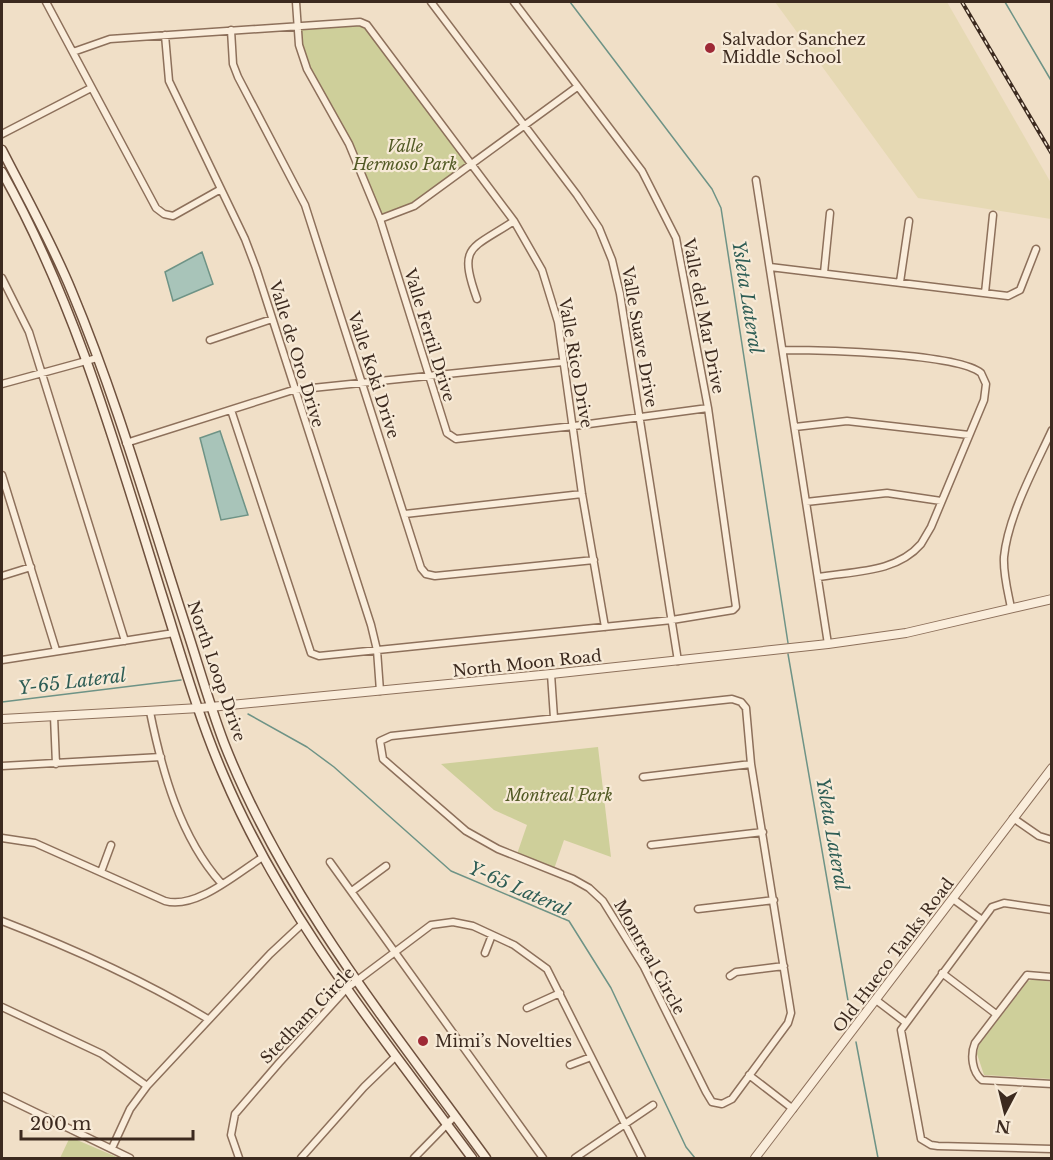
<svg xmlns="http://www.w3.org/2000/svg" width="1053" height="1160" font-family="'Libre Baskerville',serif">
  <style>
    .farmland { fill: #e6d9b4 }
    .green { fill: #cecf9a }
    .water { fill: #a8c4b9; stroke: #6e9386; stroke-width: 1.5 }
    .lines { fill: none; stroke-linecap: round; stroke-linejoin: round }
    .stream { stroke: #6e9386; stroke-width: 1.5 }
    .minor-casing { stroke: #8d705b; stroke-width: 9 }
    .tertiary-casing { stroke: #8d705b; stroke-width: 10 }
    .secondary-casing { stroke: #6f513e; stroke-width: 11 }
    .minor { stroke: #faeddb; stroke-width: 6 }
    .tertiary { stroke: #faeddb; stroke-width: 8 }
    .secondary { stroke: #faeddb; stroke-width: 8 }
    .rail-casing { stroke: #3c2a1f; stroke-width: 4 }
    .rail { stroke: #f7ead7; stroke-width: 1.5; stroke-dasharray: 4.5; stroke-linecap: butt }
    .poi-dot { fill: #9e2936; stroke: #f7ead7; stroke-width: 2 }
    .labels { text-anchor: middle; stroke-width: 4.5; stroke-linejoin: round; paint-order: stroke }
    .poi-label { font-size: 16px; fill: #3c2a1f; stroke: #f7ead7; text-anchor: start }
    .park-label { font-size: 16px; font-style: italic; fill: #525a25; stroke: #f7ead7 }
    .street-label { font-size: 16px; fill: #3c2a1f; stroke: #f7ead7 }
    .water-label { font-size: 18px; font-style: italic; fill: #2e5d55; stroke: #f7ead7 }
  </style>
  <rect width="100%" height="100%" fill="#f0dfc7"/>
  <path class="farmland" d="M 775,2 L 947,2 L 1051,183 L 1051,219 L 918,198 Z"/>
  <path class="green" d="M 360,22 L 367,25 L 471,165 L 414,206 L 380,219 L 349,144 L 307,69 L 297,26 Z
    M 598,747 L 611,857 L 564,840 L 553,872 L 516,857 L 527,825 L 494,810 L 441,764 Z
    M 1034,979 L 1051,982 L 1051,1079 L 984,1075 L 977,1054 L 979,1045 L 1028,981 Z
    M 70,1137 L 119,1158 L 60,1158 Z"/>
  <path class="water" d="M 202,252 L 213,284 L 173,301 L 165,272 Z
    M 220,431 L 248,515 L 221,520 L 200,438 Z"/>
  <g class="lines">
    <path class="stream" d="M 570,2 L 712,189 L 721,208 L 788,643
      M 1005,2 L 1052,82
      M 788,654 L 851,1018
      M 2,702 L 181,680
      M 248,714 L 307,747 L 334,767 L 451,871 L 569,921 L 611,988 L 686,1147 L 695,1158
      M 856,1042 L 878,1158"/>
    <defs>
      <path id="minor" d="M 46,2 L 156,208 L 164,214 L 173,216 L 221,189
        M 296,2 L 299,45 L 307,69 L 349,144 L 380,219 L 447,433 L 456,439 L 574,426 L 708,408
        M 431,2 L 577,195 L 599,228 L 612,260 L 620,294 L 678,661
        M 231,30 L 233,64 L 238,77 L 305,205 L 421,568 L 426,574 L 435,576 L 594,560
        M 165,35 L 169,81 L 245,239 L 256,268 L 371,625 L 377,650 L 380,691
        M 73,52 L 110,39 L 360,22 L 367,25 L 514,221 L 542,270 L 558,322 L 582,494 L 605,627
        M 2,134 L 91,88
        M 756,180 L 828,644
        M 380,219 L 414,206 L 577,87
        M 770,267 L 1008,296 L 1020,290 L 1036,249
        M 824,273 L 830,213
        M 2,278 L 29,332 L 125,641
        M 900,282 L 909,221
        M 985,293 L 993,215
        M 477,299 C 458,245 470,250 514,221
        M 210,340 L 272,319
        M 783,350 C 819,350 957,353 981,373 L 986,384 L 984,400 L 931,527 L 921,544 C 896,573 854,571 818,577
        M 2,384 L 97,358
        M 231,410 L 311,653 L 319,656 L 672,620 L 733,610 L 736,607 L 708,408 L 676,238 L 642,171 L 514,2
        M 795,427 L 847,421 L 969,435
        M 126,443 L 293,390 L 563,362
        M 2,475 L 56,650
        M 806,502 L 887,493 L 941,501
        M 405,514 L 582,494
        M 2,576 L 31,567
        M 1011,608 C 1008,592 1003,574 1004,557 C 1008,516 1035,467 1052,430
        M 2,660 L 174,633
        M 551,674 L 554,718
        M 732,699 L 741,702 L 746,708 L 751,764 L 791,1013 L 788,1023 L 732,1099 L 722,1104 L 712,1102 L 706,1092 L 644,967 L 603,901 L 589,888 L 573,879 L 498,849 L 466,831 L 383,759 L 380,741 L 391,736 Z
        M 150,712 C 162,771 180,837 221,883
        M 54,716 L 56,764
        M 2,766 L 161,757
        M 643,777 L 751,764
        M 1013,818 L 1039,836 L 1052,840
        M 2,838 L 35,843 L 165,901 C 196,910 237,873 263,857
        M 651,845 L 763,832
        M 330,862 L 543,1158
        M 101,872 L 111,845
        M 352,891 L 386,866
        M 953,899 L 982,920
        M 698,909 L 774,900
        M 1052,910 L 1004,903 L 992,907 L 901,1030 L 921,1139 L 931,1145 L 938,1146 L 1052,1149
        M 2,921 C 72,948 143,980 208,1019
        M 485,953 L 492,935
        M 942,973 L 996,1014
        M 730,976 L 736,972 L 784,966
        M 1052,977 L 1027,975 L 975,1043 C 970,1055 972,1072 982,1080 L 1052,1084
        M 876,1000 L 905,1022
        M 2,1007 L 102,1054 L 147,1086
        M 527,1008 L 560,993
        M 570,1065 L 591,1057
        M 749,1075 L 793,1109
        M 2,1096 L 130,1158
        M 112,1148 L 130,1109 L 147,1086 L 270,954 L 301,925
        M 239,1158 L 231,1135 L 235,1114 L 279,1063 L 347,988 L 431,925 L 453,922 L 473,926 L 514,945 L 547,969 L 642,1158
        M 301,1158 L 364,1087 L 395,1057
        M 414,1158 L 455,1116
        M 575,1158 L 653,1105"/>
      <path id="tertiary" d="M 2,719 L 200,708 L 551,674 L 828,644 L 906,633 L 1052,599
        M 755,1158 L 1052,768"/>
      <path id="secondary" d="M 2,150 C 26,197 52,243 72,292 C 118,402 150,517 187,630 C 199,667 210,706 224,743 C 284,896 390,1026 486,1158
        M 2,172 C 76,304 117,451 162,595 C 181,655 198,716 223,774 C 283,916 381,1035 472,1158"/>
    </defs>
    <use href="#minor" class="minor-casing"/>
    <use href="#tertiary" class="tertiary-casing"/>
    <use href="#secondary" class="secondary-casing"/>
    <use href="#minor" class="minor"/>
    <use href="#tertiary" class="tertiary"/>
    <use href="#secondary" class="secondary"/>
    <defs>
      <path id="rail" d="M 962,2 L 1052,154"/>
    </defs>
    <use href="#rail" class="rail-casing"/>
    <use href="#rail" class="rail"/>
  </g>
  <g class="poi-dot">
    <circle cx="710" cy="48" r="6"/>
    <circle cx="423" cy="1041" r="6"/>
  </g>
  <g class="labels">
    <g class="poi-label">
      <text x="722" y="45">Salvador Sanchez<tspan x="722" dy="18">Middle School</tspan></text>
      <text x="435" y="1047">Mimi’s Novelties</text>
    </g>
    <g class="park-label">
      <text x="405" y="152">Valle<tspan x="405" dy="18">Hermoso Park</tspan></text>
      <text x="559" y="801">Montreal Park</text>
    </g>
    <g class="street-label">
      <text transform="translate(704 316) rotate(79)" y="6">Valle del Mar Drive</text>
      <text transform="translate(430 335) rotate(73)" y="6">Valle Fertil Drive</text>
      <text transform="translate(640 337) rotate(80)" y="6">Valle Suave Drive</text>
      <text transform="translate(297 354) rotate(73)" y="6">Valle de Oro Drive</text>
      <text transform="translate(576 363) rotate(80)" y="6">Valle Rico Drive</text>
      <text transform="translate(374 375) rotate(72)" y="6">Valle Koki Drive</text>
      <text transform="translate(527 663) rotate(-6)" y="6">North Moon Road</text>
      <text transform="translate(217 671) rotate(71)" y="6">North Loop Drive</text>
      <text transform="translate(893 955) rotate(-53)" y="6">Old Hueco Tanks Road</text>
      <text transform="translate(650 957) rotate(61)" y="6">Montreal Circle</text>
      <text transform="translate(307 1015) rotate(-46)" y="6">Stedham Circle</text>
    </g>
    <g class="water-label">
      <text transform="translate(747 297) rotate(81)" y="6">Ysleta Lateral</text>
      <text transform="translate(72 682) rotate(-7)" y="6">Y-65 Lateral</text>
      <text transform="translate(832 834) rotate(80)" y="6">Ysleta Lateral</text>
      <text transform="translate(519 889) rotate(24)" y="6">Y-65 Lateral</text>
    </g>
  </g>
  <rect width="1053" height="1160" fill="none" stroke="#3c2a1f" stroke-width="6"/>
  <g transform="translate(1005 1112) rotate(187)" stroke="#f7ead7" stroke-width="4.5" paint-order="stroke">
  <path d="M0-4.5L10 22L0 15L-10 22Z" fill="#3c2a1f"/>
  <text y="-9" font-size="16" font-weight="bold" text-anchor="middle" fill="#3c2a1f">N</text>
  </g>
  <path d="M21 1130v9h172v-9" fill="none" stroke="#3c2a1f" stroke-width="3"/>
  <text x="30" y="1130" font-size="18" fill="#3c2a1f" stroke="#f7ead7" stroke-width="4.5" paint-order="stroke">200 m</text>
</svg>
